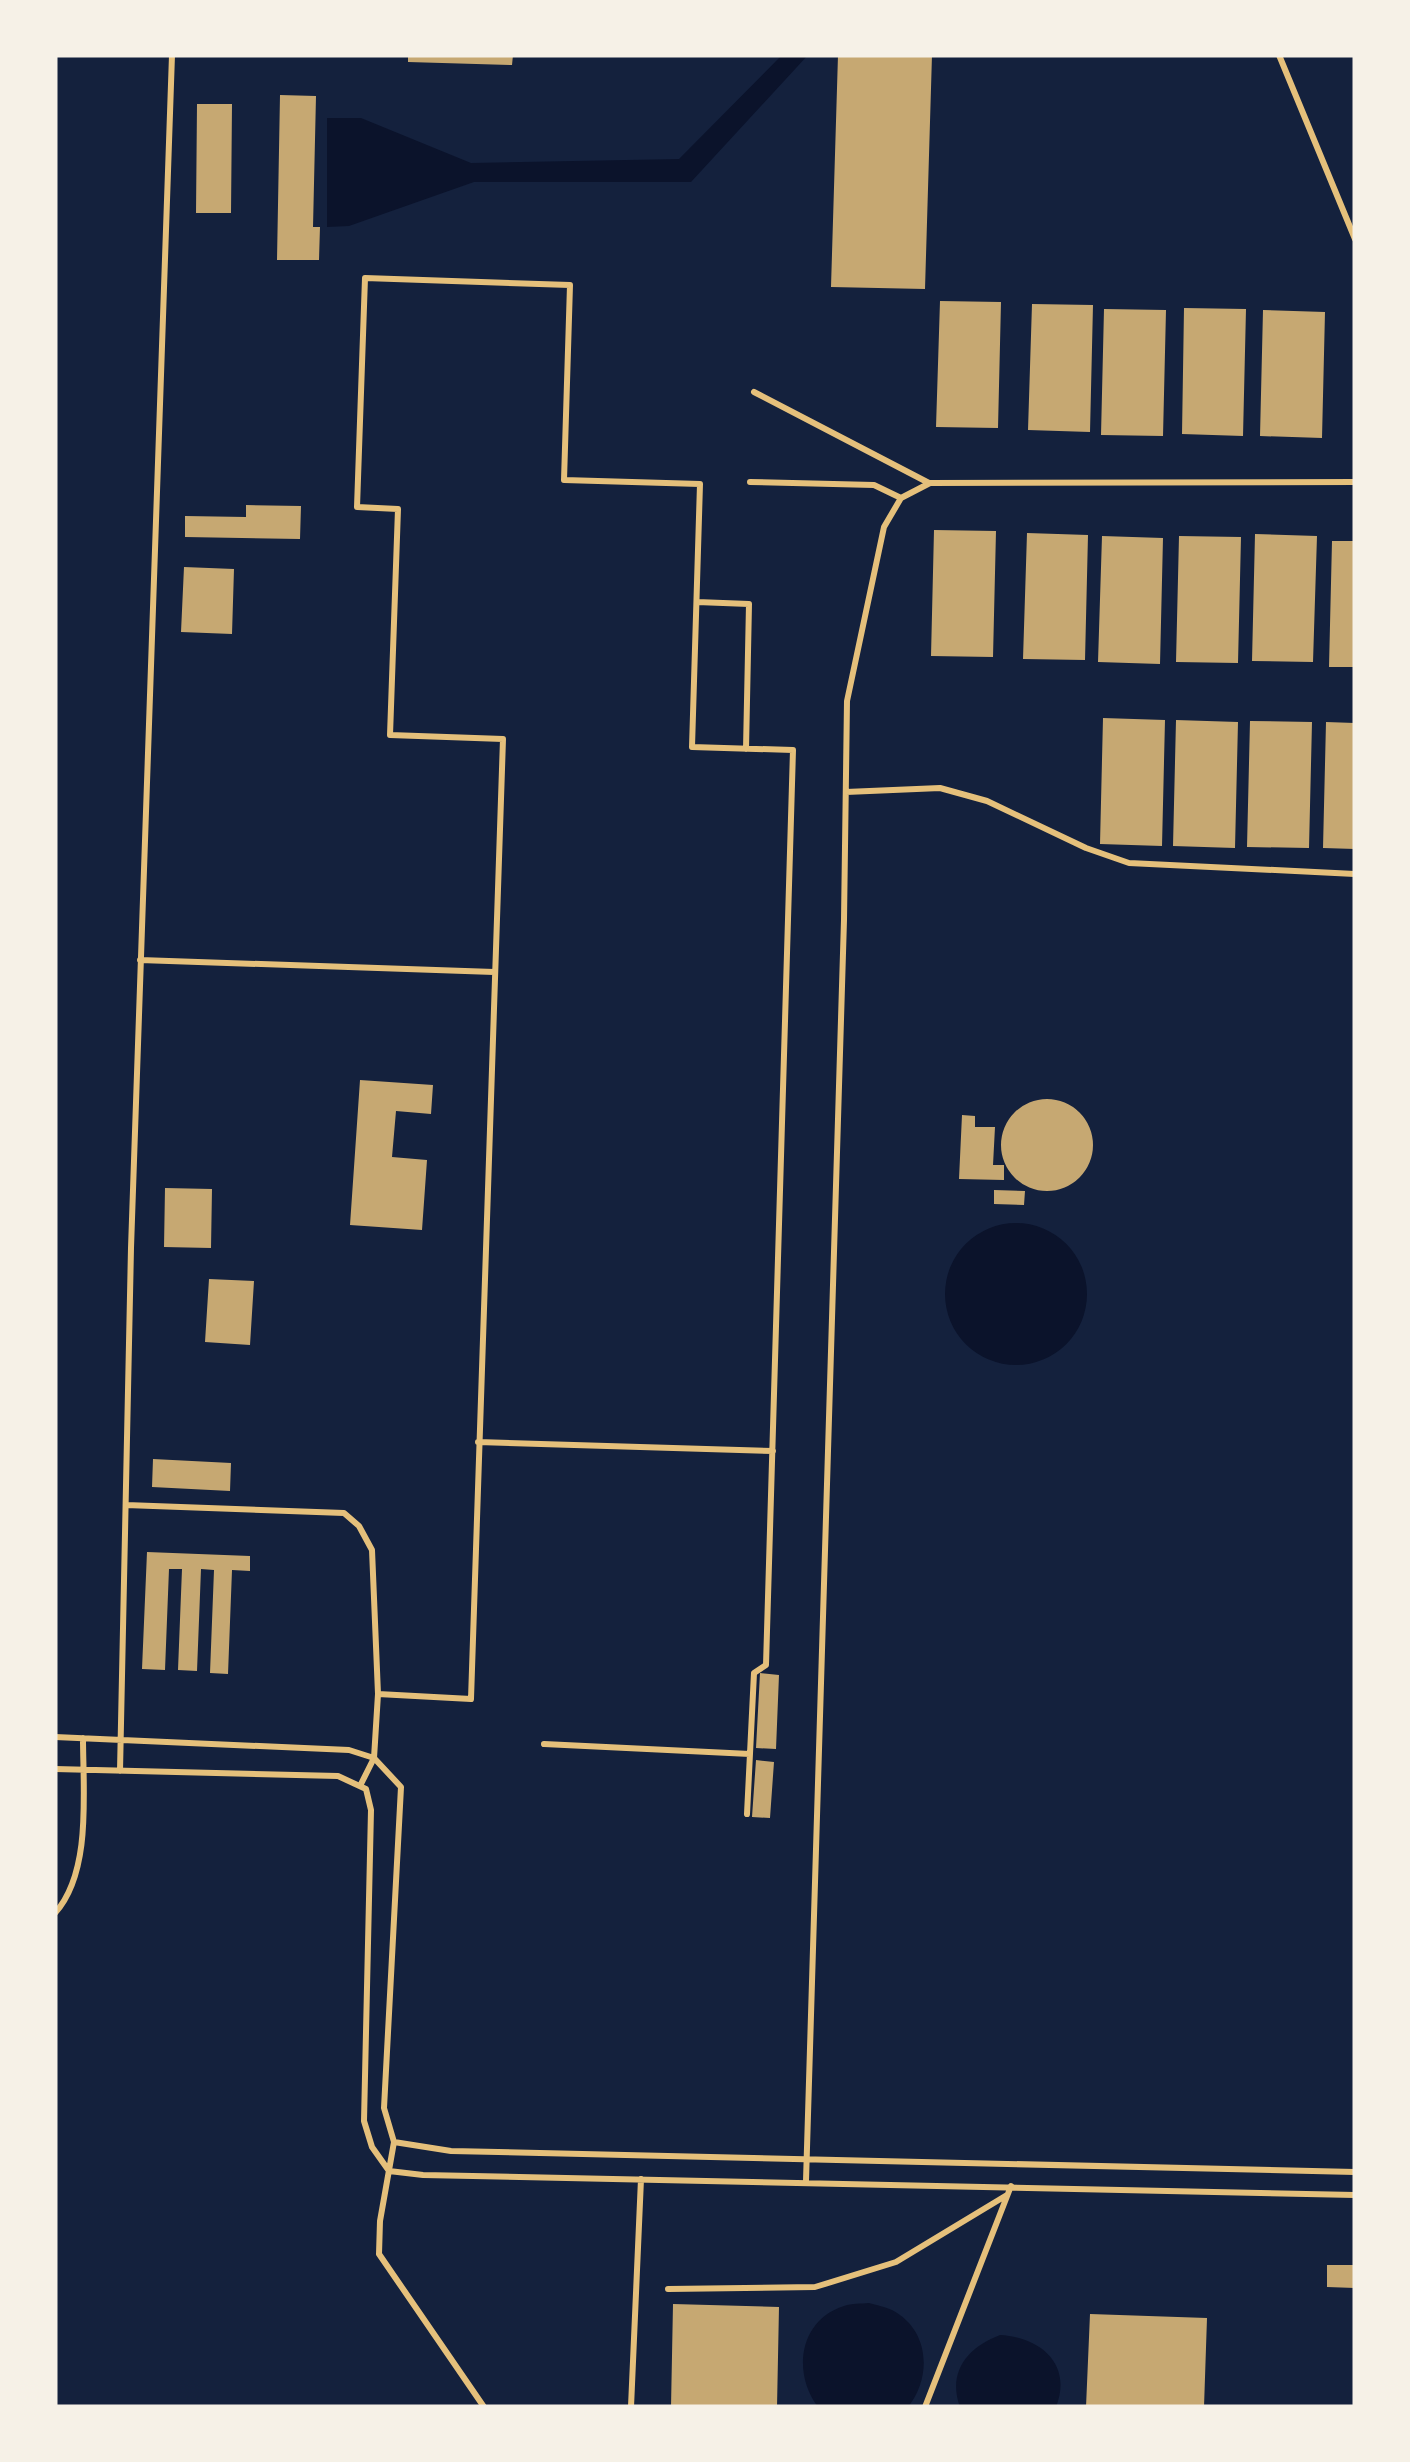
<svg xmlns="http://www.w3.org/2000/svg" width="1410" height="2462" font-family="'Alegreya Sans',sans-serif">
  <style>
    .water { fill: #0b132b }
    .building { fill: #c6a872 }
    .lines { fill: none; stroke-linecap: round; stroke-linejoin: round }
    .service { stroke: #e5c07b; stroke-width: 6 }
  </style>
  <rect width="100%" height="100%" fill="#14213d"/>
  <path class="water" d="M 782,55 L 808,55 L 691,182 L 474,182 L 349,226 L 327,227 L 327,118 L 361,118 L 471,163 L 679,159 Z
    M945 1294a71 71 0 1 1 142 0a71 71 0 1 1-142 0Z
    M 869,2303 C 876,2305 886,2307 892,2310 C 930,2330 932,2377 908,2407 L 818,2407 C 792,2373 799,2320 844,2306 C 852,2303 861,2304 869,2303 Z
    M 1000,2335 C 1040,2337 1073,2364 1056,2407 L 960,2407 C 947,2372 968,2347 1000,2335 Z"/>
  <path class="building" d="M 408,55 L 513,55 L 512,65 L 408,62 Z
    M 838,55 L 932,55 L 925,289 L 831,287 Z
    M 280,95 L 316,96 L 313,227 L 320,227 L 319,260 L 277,260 Z
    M 197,104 L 232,104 L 231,213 L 196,213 Z
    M 940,301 L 1001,302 L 998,428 L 936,427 Z
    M 1032,304 L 1093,305 L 1090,432 L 1028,430 Z
    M 1184,308 L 1246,309 L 1243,436 L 1182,434 Z
    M 1104,309 L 1166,310 L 1163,436 L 1101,435 Z
    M 1263,310 L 1325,312 L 1322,438 L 1260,436 Z
    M 246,505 L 301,506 L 300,539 L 185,537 L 185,516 L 246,517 Z
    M 934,530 L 996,531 L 993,657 L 931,656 Z
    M 1027,533 L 1088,535 L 1085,660 L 1023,659 Z
    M 1255,534 L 1317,536 L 1313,662 L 1252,661 Z
    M 1102,536 L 1163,538 L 1160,664 L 1098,662 Z
    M 1179,536 L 1241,537 L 1238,663 L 1176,662 Z
    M 1332,541 L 1355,541 L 1355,667 L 1329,667 Z
    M 184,567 L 234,569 L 232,634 L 181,632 Z
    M 1103,718 L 1165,720 L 1162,846 L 1100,844 Z
    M 1176,720 L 1238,722 L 1235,848 L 1173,846 Z
    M 1250,721 L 1312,722 L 1309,848 L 1247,847 Z
    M 1326,722 L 1355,723 L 1355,849 L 1323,848 Z
    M 360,1080 L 433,1085 L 431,1114 L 396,1111 L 392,1157 L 427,1160 L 422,1230 L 350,1225 Z
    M1001 1145a46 46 0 1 1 92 0a46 46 0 1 1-92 0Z
    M 962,1115 L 975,1116 L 975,1127 L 995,1127 L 993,1165 L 1004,1165 L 1004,1180 L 959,1179 Z
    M 165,1188 L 212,1189 L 211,1248 L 164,1247 Z
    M 994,1190 L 1025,1191 L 1024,1205 L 994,1204 Z
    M 209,1279 L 254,1281 L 250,1345 L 205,1342 Z
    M 153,1459 L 231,1463 L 230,1491 L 152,1487 Z
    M 147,1552 L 250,1556 L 250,1571 L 232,1570 L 228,1674 L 210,1673 L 214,1570 L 201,1569 L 197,1671 L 178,1670 L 182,1569 L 169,1569 L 165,1670 L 142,1669 Z
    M 760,1673 L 779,1675 L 776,1749 L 756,1748 Z
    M 756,1760 L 774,1762 L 770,1818 L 752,1817 Z
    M 1327,2265 L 1355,2265 L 1355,2288 L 1327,2287 Z
    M 673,2304 L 779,2307 L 777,2407 L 671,2407 Z
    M 1090,2314 L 1207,2318 L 1204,2407 L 1086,2407 Z"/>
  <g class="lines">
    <path class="service" d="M 1279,55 L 1355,239
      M 754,392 L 929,483
      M 750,482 L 874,485 L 901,498
      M 697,602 L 749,604 L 746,749
      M 846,792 L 940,788 L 987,801 L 1086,848 L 1129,863 L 1355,874
      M 140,960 L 494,972
      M 478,1442 L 773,1451
      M 126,1505 L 344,1513 L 359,1526 L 372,1550 L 378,1694 L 374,1758 L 360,1786
      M 378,1694 L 471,1699 L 503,739 L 390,735 L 398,509 L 357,507 L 365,278 L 570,285 L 564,480 L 700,484 L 692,747 L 793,750 L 766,1665 L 754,1673 L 747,1814
      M 55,1737 L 349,1750 L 374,1758 L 401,1787 L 384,2108 L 394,2142 L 451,2151 L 1355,2172
      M 544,1744 L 750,1754
      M 55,1769 L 338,1776 L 366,1789 L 371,1810 L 364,2121 L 372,2147 L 389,2171 L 423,2175 L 1355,2195
      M 120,1771 L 131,1248 L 172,55
      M 55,1913 C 92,1872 83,1791 83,1738
      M 394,2142 L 380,2221 L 379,2254 L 484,2407
      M 806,2181 L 844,920 L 847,701 L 884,527 L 901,498 L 930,483 L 1355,482
      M 668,2289 L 815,2287 L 896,2262 L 1007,2195
      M 631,2407 L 641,2179
      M 925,2407 L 1011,2186"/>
  </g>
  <rect width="1410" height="2462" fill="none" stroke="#f6f1e7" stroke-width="115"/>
</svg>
